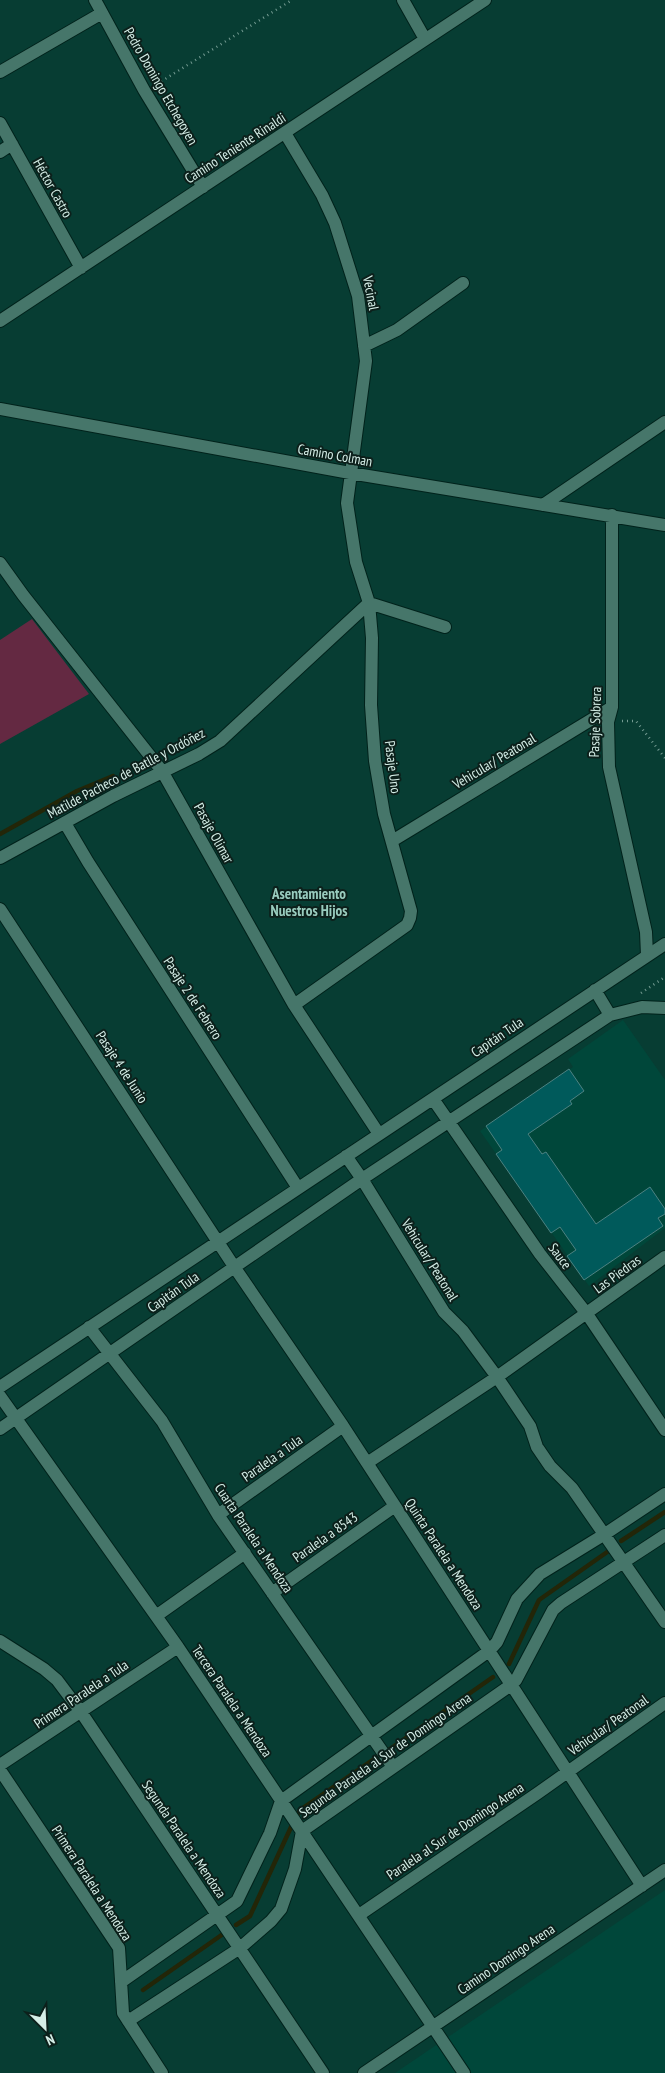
<svg xmlns="http://www.w3.org/2000/svg" width="665" height="2073" font-family="'PT Sans Narrow',sans-serif">
  <style>
    .built { fill: #00473a }
    .green { fill: #642942 }
    .lines { fill: none; stroke-linecap: round; stroke-linejoin: round }
    .stream { stroke: #232608; stroke-width: 4.5 }
    .building { fill: #005a5b; stroke: #4d8282 }
    .minor-casing { stroke: #00221b; stroke-width: 14 }
    .path { stroke: #749b92; stroke-width: 2.5; stroke-dasharray: 1 4; stroke-linecap: butt }
    .minor { stroke: #46766a; stroke-width: 12 }
    .labels { text-anchor: middle; stroke-width: 4; stroke-linejoin: round; paint-order: stroke }
    .street-label { font-size: 14px; fill: #d5eee7; stroke: #0c201b }
    .neighbourhood-label { font-size: 15px; font-weight: bold; fill: #99ccbe; stroke: #0c201b }
  </style>
  <rect width="100%" height="100%" fill="#073d33"/>
  <path class="built" d="M 623,1020 L 665,1080 L 665,1228 L 589,1286 L 480,1131 L 573,1067 L 568,1059 Z
    M 665,1890 L 665,2073 L 395,2073 Z"/>
  <path class="green" d="M 32,619 L 89,694 L 0,744 L 0,640 Z"/>
  <g class="lines">
    <path class="stream" d="M 0,834 L 77,791 L 113,776
      M 621,1541 L 665,1512
      M 509,1664 L 539,1600 L 610,1550
      M 390,1749 L 493,1677
      M 298,1814 L 300,1810 L 380,1755
      M 236,1925 L 250,1916 L 292,1825
      M 143,1990 L 223,1934"/>
  </g>
  <path class="building" d="M 569,1069 L 584,1091 L 570,1101 L 572,1104 L 528,1134 L 542,1154 L 546,1152 L 596,1224 L 650,1187 L 665,1209 L 665,1214 L 658,1218 L 663,1226 L 584,1280 L 567,1256 L 576,1250 L 560,1227 L 551,1233 L 496,1154 L 502,1150 L 486,1126 Z"/>
  <g class="lines">
    <defs>
      <path id="minor" d="M 95,0 L 144,90 L 203,187
        M 403,0 L 425,39
        M 0,72 L 102,13
        M 0,123 L 81,268
        M 285,133 L 322,195 L 335,223 L 358,296 L 366,361 L 347,503 L 356,562 L 369,603 L 372,638 L 371,705 L 375,761 L 384,814 L 411,911 L 410,918 L 407,925 L 294,1005
        M 0,152 L 12,144
        M 0,321 L 485,0
        M 364,346 L 397,330 L 463,283
        M 0,409 L 350,473 L 665,525
        M 543,505 L 665,422
        M 612,515 L 612,707 L 608,722 L 609,767 L 646,932 L 647,955
        M 0,563 L 23,595 L 162,771 L 294,1005 L 379,1134
        M 65,823 L 88,862 L 298,1188
        M 392,841 L 612,707
        M 0,858 L 113,796 L 199,754 L 220,741 L 369,603 L 445,627
        M 0,909 L 235,1268 L 343,1426 L 642,1886
        M 595,990 L 610,1015 L 362,1179 L 444,1312 L 463,1331 L 497,1377 L 530,1426 L 537,1447 L 550,1466 L 572,1488 L 665,1622
        M 610,1015 L 642,1007 L 665,1008
        M 433,1099 L 540,1254 L 587,1314 L 665,1430
        M 89,1327 L 162,1421 L 218,1515 L 393,1767
        M 0,1387 L 665,944
        M 0,1396 L 178,1647 L 464,2073
        M 0,1429 L 362,1179 L 346,1156
        M 367,1463 L 497,1377 L 665,1257
        M 218,1515 L 343,1426
        M 272,1593 L 395,1506
        M 156,1616 L 245,1553
        M 0,1641 L 44,1669 L 57,1680 L 81,1712 L 323,2073
        M 0,1765 L 178,1647
        M 0,1770 L 119,1948 L 123,2013 L 162,2073
        M 359,1915 L 538,1793 L 665,1703
        M 121,1982 L 237,1901 L 270,1833 L 281,1801 L 489,1651 L 497,1642 L 517,1599 L 540,1574 L 605,1534 L 665,1494
        M 128,2021 L 240,1948 L 271,1921 L 281,1909 L 295,1869 L 302,1831 L 511,1685 L 516,1680 L 553,1610 L 561,1603 L 665,1535
        M 364,2073 L 665,1870"/>
    </defs>
    <use href="#minor" class="minor-casing"/>
    <path class="path" d="M 157,84 L 292,0
      M 622,721 L 636,721 L 665,758
      M 641,993 L 665,977"/>
    <use href="#minor" class="minor"/>
  </g>
  <g class="labels">
    <g class="street-label">
      <text transform="translate(161 86) rotate(60)" y="5">Pedro Domingo Etchegoyen</text>
      <text transform="translate(235 148) rotate(-33)" y="5">Camino Teniente Rinaldi</text>
      <text transform="translate(53 188) rotate(61)" y="5">Héctor Castro</text>
      <text transform="translate(371 293) rotate(79)" y="5">Vecinal</text>
      <text transform="translate(335 455) rotate(10)" y="5">Camino Colman</text>
      <text transform="translate(595 722) rotate(-88)" y="5">Pasaje Sobrera</text>
      <text transform="translate(494 761) rotate(-31)" y="5">Vehicular/ Peatonal</text>
      <text transform="translate(393 767) rotate(83)" y="5">Pasaje Uno</text>
      <text transform="translate(126 773) rotate(-28)" y="5">Matilde Pacheco de Batlle y Ordóñez</text>
      <text transform="translate(214 833) rotate(61)" y="5">Pasaje Olimar</text>
      <text transform="translate(193 998) rotate(57)" y="5">Pasaje 2 de Febrero</text>
      <text transform="translate(497 1037) rotate(-34)" y="5">Capitán Tula</text>
      <text transform="translate(122 1067) rotate(57)" y="5">Pasaje 4 de Junio</text>
      <text transform="translate(560 1256) rotate(53)" y="5">Sauce</text>
      <text transform="translate(430 1260) rotate(58)" y="5">Vehicular/ Peatonal</text>
      <text transform="translate(617 1274) rotate(-36)" y="5">Las Piedras</text>
      <text transform="translate(173 1292) rotate(-35)" y="5">Capitán Tula</text>
      <text transform="translate(272 1458) rotate(-35)" y="5">Paralela a Tula</text>
      <text transform="translate(325 1537) rotate(-35)" y="5">Paralela a 8543</text>
      <text transform="translate(254 1538) rotate(56)" y="5">Cuarta Paralela a Mendoza</text>
      <text transform="translate(444 1554) rotate(57)" y="5">Quinta Paralela a Mendoza</text>
      <text transform="translate(81 1694) rotate(-34)" y="5">Primera Paralela a Tula</text>
      <text transform="translate(232 1701) rotate(56)" y="5">Tercera Paralela a Mendoza</text>
      <text transform="translate(608 1725) rotate(-35)" y="5">Vehicular/ Peatonal</text>
      <text transform="translate(385 1755) rotate(-35)" y="5">Segunda Paralela al Sur de Domingo Arena</text>
      <text transform="translate(455 1831) rotate(-34)" y="5">Paralela al Sur de Domingo Arena</text>
      <text transform="translate(184 1839) rotate(56)" y="5">Segunda Paralela a Mendoza</text>
      <text transform="translate(92 1883) rotate(57)" y="5">Primera Paralela a Mendoza</text>
      <text transform="translate(506 1959) rotate(-34)" y="5">Camino Domingo Arena</text>
    </g>
    <g class="neighbourhood-label">
      <text x="309" y="899">Asentamiento<tspan x="309" dy="17">Nuestros Hijos</tspan></text>
    </g>
  </g>
  <g transform="translate(45 2028) rotate(156)" stroke="#0c201b" stroke-width="4" paint-order="stroke">
  <path d="M0-4L9 19L0 12L-9 19Z" fill="#d5eee7"/>
  <text y="-8" font-size="14" font-weight="bold" text-anchor="middle" fill="#d5eee7">N</text>
  </g>
</svg>
